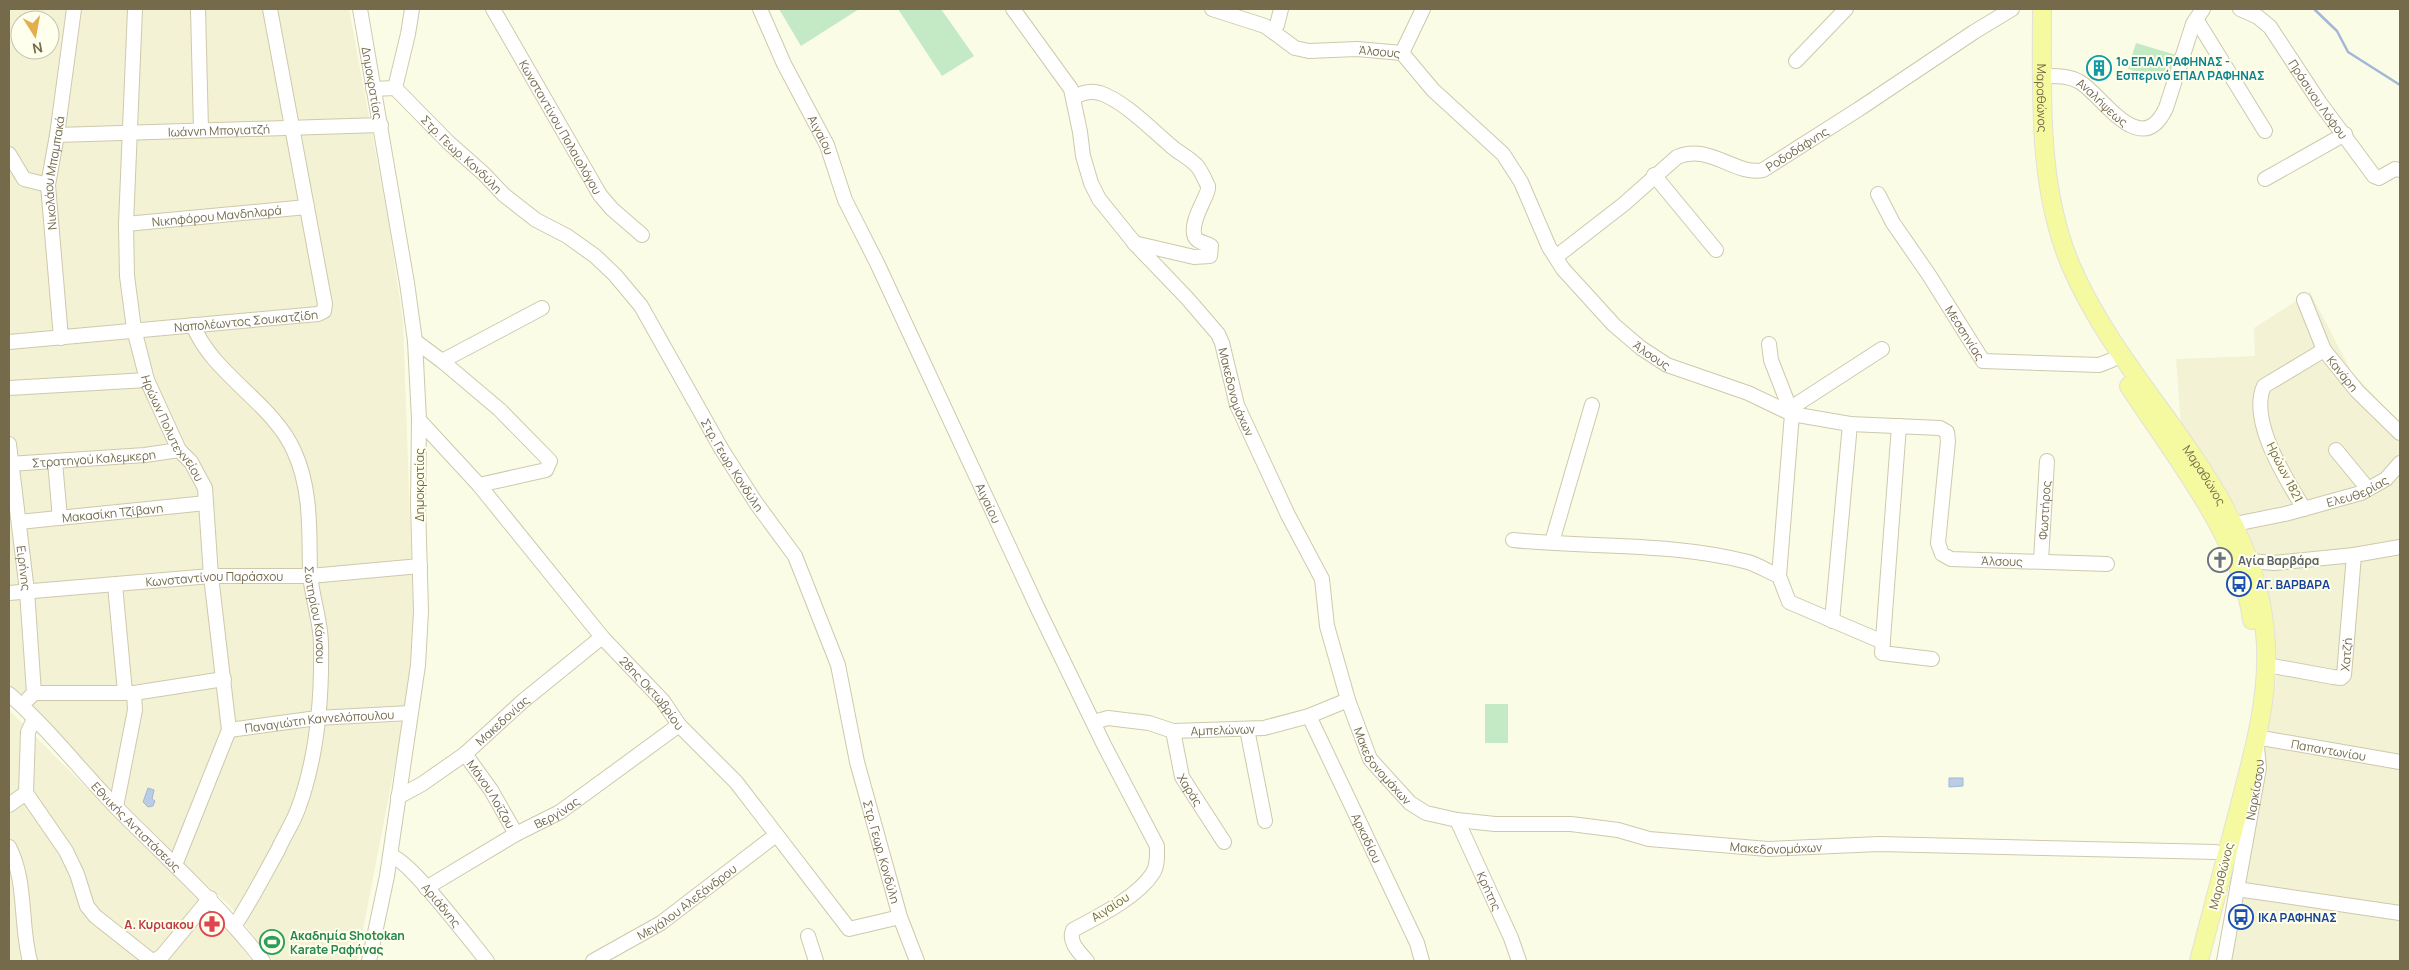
<svg xmlns="http://www.w3.org/2000/svg" width="2409" height="970" font-family="Manrope,sans-serif">
  <rect width="100%" height="100%" fill="#fbfce6"/>
  <g fill="#f3f2d4" fill-rule="evenodd">
    <path d="M9 9H349L389 225 403 321 414 632 403 723 357 961H274L231 907 159 840 9 687ZM20 20H50V50H20Z"/>
    <polygon points="2310,292 2351,371 2400,423 2400,961 2220,961 2277,675 2274,627 2263,569 2248,531 2237,508 2181,425 2176,359 2255,356 2254,328"/>
    <polygon points="9,710 229,931 251,961 9,961"/>
  </g>
  <g fill="#c4e9c5">
    <polygon points="779,9 859,9 801,46"/>
    <polygon points="898,9 941,9 974,56 942,76"/>
    <polygon points="2136,43 2176,55 2168,81 2128,69"/>
    <rect x="1485" y="704" width="23" height="39"/>
  </g>
  <g fill="#bacde5" stroke="#a1b8d7">
    <polygon points="1949,778 1963,778 1963,786 1949,787"/>
    <polygon points="148,788 154,790 152,799 155,801 153,806 148,807 143,802"/>
  </g>
  <g fill="none" stroke-linecap="round" stroke-linejoin="round">
    <polyline stroke="#a1b8d7" stroke-width="2.5" points="2314,9 2337,31 2348,52 2400,85"/>
    <defs>
      <g id="minor">
        <path id="s1" d="M135 9 126 224 127 276 134 329 147 380 179 450 191 462 205 488 211 576 229 730 175 865"/>
        <polyline points="198,9 201,130"/>
        <path id="s2" d="M360 9 407 283 415 341 419 420 418 505 421 611 418 665 387 876 369 961"/>
        <path id="s3" d="M493 9 600 195 612 209 642 235"/>
        <path id="s4" d="M760 9 784 64 827 145 845 200 877 263 1039 611 1104 745 1157 846C1157 855 1158 865 1153 873 1138 897 1097 917 1073 930 1068 942 1079 952 1087 961"/>
        <path id="s5" d="M1013 9 1071 89 1080 132 1083 156 1091 183 1099 199 1137 246 1187 298 1218 334 1222 343 1237 405 1288 515 1322 579 1327 626 1348 700 1370 759 1410 803 1426 813 1457 820 1495 824H1571L1618 830 1649 839 1768 849 1879 844 2216 852"/>
        <path id="s6" d="M1212 9 1265 26 1295 48 1309 51 1357 49 1402 53 1433 90 1503 154 1521 182 1549 247 1563 269 1614 325 1641 348 1667 365 1748 393 1792 414 1850 424 1940 428 1947 432 1948 441 1938 543 1942 554 1951 559 2107 564"/>
        <path id="s7" d="M2240 9 2258 17 2270 27 2320 103 2374 176 2379 178 2395 169 2400 170"/>
        <polyline points="2196,19 2265,131"/>
        <polyline points="1272,30 1277,25 1281,9"/>
        <polyline points="1402,53 1423,9"/>
        <polyline points="1796,61 1846,9"/>
        <path id="s8" d="M2042 76C2055 76 2068 75 2080 82 2103 96 2141 161 2166 108L2193 24 2203 9"/>
        <polyline points="395,88 408,34 412,9"/>
        <path id="s9" d="M373 89 395 88 448 142 484 174 504 195 536 220 567 236 595 256 615 275 641 306 722 450 756 503 795 556 838 665 857 762 900 917 917 961"/>
        <path d="M1074 97C1082 93 1090 90 1100 93 1124 101 1151 129 1170 145 1178 153 1189 157 1197 166 1202 172 1205 180 1208 186 1210 194 1188 222 1195 237 1197 242 1206 243 1211 246L1210 256 1194 257 1134 243"/>
        <path id="s10" d="M57 135 381 125"/>
        <polyline points="9,154 24,179 48,185"/>
        <polyline points="1654,175 1716,250"/>
        <polyline points="2265,179 2345,134"/>
        <path id="s11" d="M1878 194 1893 223 1929 275 1983 361 2099 365 2112 360"/>
        <path id="s12" d="M126 224 307 207"/>
        <path id="s13" d="M1557 256 1624 204 1677 157C1710 143 1735 176 1763 170L1859 109 1974 32 2012 9"/>
        <path id="s14" d="M2304 300 2324 350 2357 391 2400 433"/>
        <path id="s15" d="M193 325C212 374 273 403 294 451 312 490 309 533 310 574 312 598 321 621 321 645 322 699 317 758 298 809 293 823 284 836 278 850 264 875 251 901 235 925"/>
        <path id="s16" d="M61 338 48 185 57 135 74 9"/>
        <polyline points="415,341 442,361 500,410 550,461 546,470 479,485"/>
        <path id="s17" d="M9 342 318 314 324 311 325 304 270 9"/>
        <polyline points="1769,344 1771,360 1792,414"/>
        <polyline points="442,361 542,308"/>
        <polyline points="9,388 147,380"/>
        <path id="s18" d="M419 420 479 485 602 637 663 701 679 725 736 782 849 929 900 917"/>
        <polyline points="1899,426 1882,653 1932,659"/>
        <path id="s19" d="M9 444 27 591 34 693"/>
        <polyline points="2336,450 2368,489"/>
        <polyline points="55,462 60,518"/>
        <path id="s20" d="M9 464 145 455 179 450"/>
        <path d="M2304 509C2287 480 2248 421 2264 386L2324 350"/>
        <path id="s21" d="M19 522 206 503"/>
        <path id="s22" d="M2226 532 2235 524 2285 514 2361 493 2386 479 2400 463"/>
        <path d="M1513 540C1591 548 1671 542 1748 562 1758 565 1769 572 1779 576L1789 602 1883 642"/>
        <polyline points="1552,542 1592,405"/>
        <path id="s23" d="M2041 560 2047 461"/>
        <polyline points="2250,561 2274,563 2354,555 2400,547"/>
        <polyline points="1779,576 1792,414 1797,404 1882,349"/>
        <polyline points="115,585 125,692"/>
        <path id="s24" d="M9 593 211 576H310L420 566"/>
        <polyline points="1832,621 1850,424"/>
        <path id="s25" d="M2267 665 2333 677 2341 678 2344 675 2354 555"/>
        <path id="s26" d="M9 694C48 728 80 770 116 807 166 858 219 904 263 961"/>
        <polyline points="28,699 34,693 134,693 224,679"/>
        <path id="s27" d="M1309 716 1417 943 1422 961"/>
        <polyline points="34,719 28,732 26,793 66,851 77,874 87,906 95,916 152,961"/>
        <path id="s28" d="M1094 722 1108 718 1149 723 1173 731 1264 728 1309 716 1348 700"/>
        <polyline points="1247,729 1265,821"/>
        <path id="s29" d="M229 730 317 718 410 713"/>
        <path id="s30" d="M1173 731 1182 777 1224 842"/>
        <path id="s31" d="M465 754 491 790 516 834"/>
        <path id="s32" d="M398 797 422 784 465 754 523 701 602 637"/>
        <polyline points="9,805 26,793"/>
        <polyline points="116,807 135,710 134,693"/>
        <path id="s33" d="M1457 820 1511 938 1519 961"/>
        <path d="M9 847C27 881 20 925 30 961"/>
        <path id="s34" d="M391 856C409 859 472 943 487 961"/>
        <path id="s35" d="M426 888 516 834 560 812 679 725"/>
        <polyline points="2237,889 2400,913"/>
        <polyline points="808,936 816,961"/>
        <polyline points="154,961 162,956 210,898"/>
        <path id="s36" d="M593 961 661 923 776 835"/>
        <path id="s37" d="M2224 961 2259 768 2256 737 2400 762"/>
      </g>
      <g id="major">
        <path id="s38" d="M2042 9C2042 94 2037 186 2071 266 2126 394 2252 487 2265 632 2271 692 2254 751 2239 808 2226 859 2212 910 2199 961"/>
        <path d="M2129 386C2174 455 2242 539 2252 620"/>
      </g>
    </defs>
    <use href="#minor" stroke="#cec9ac" stroke-width="16"/>
    <use href="#major" stroke="#e3e1db" stroke-width="20"/>
    <use href="#minor" stroke="#fff" stroke-width="14"/>
    <use href="#major" stroke="#f5f99f" stroke-width="18"/>
  </g>
  <defs>
    <symbol id="building-ring" viewBox="-11 -11 22 22"><circle r="9.5" fill="#feffec" stroke="#0f9aa8" stroke-width="1.5"/><path d="M-4-6H4V6H1V3H-1V6H-4ZM-2.5-4.3h1.7v1.8h-1.7ZM.8-4.3h1.7v1.8H.8ZM-2.5-1h1.7V.8h-1.7ZM.8-1h1.7V.8H.8Z" fill="#0f9aa8"/></symbol>
    <symbol id="church-ring" viewBox="-11 -11 22 22"><circle r="9.5" fill="#feffec" stroke="#6b7280" stroke-width="1.5"/><path d="M-1.2-6h2.4v3.5h3.3v2.4h-3.3V6h-2.4V-.1h-3.3v-2.4h3.3Z" fill="#6b7280"/></symbol>
    <symbol id="bus-ring" viewBox="-11 -11 22 22"><circle r="9.5" fill="#feffec" stroke="#1a4fb4" stroke-width="1.5"/><path d="M-5-6H5V4H4V6H2V4H-2V6H-4V4H-5ZM-3.5-4V0h7V-4ZM-3.5 1.2v1.5H-2V1.2ZM2 1.2v1.5H3.5V1.2Z" fill="#1a4fb4"/></symbol>
    <symbol id="pharmacy-ring" viewBox="-11 -11 22 22"><circle r="9.5" fill="#feffec" stroke="#e0444e" stroke-width="1.5"/><path d="M-2-6h4v4h4v4h-4v4h-4v-4h-4v-4h4Z" fill="#e0444e"/></symbol>
    <symbol id="stadium-ring" viewBox="-11 -11 22 22"><circle r="9.5" fill="#feffec" stroke="#2e9e5b" stroke-width="1.5"/><path d="M0-5a6.5 5 0 1 0 0 10a6.5 5 0 1 0 0-10ZM-3.5-1.8h7v3.6h-7Z" fill="#2e9e5b"/></symbol>
  </defs>
  <g fill-rule="evenodd">
    <use href="#building-ring" x="2085" y="54" width="28" height="28"/>
    <use href="#church-ring" x="2206" y="546" width="28" height="28"/>
    <use href="#bus-ring" x="2225" y="570" width="28" height="28"/>
    <use href="#bus-ring" x="2227" y="903" width="28" height="28"/>
    <use href="#pharmacy-ring" x="198" y="910" width="28" height="28"/>
    <use href="#stadium-ring" x="258" y="928" width="28" height="28"/>
  </g>
  <g text-anchor="middle" dominant-baseline="central" stroke-width="4" stroke-linejoin="round" paint-order="stroke">
    <g font-size="12" fill="#756b4b" stroke="#feffec">
      <text stroke="none"><textPath href="#s6" startOffset="178">Άλσους</textPath></text>
      <text stroke="none"><textPath href="#s2" startOffset="75">Δημοκρατίας</textPath></text>
      <text stroke="none"><textPath href="#s38" startOffset="89">Μαραθώνος</textPath></text>
      <text stroke="none"><textPath href="#s7" startOffset="122">Πράσινου Λόφου</textPath></text>
      <text stroke="none"><textPath href="#s8" startOffset="69">Αναλήψεως</textPath></text>
      <text stroke="none"><textPath href="#s3" startOffset="136">Κωνσταντίνου Παλαιολόγου</textPath></text>
      <text stroke="none"><textPath href="#s10" startOffset="162">Ιωάννη Μπογιατζή</textPath></text>
      <text stroke="none"><textPath href="#s4" startOffset="140">Αιγαίου</textPath></text>
      <text stroke="none"><textPath href="#s13" startOffset="285">Ροδοδάφνης</textPath></text>
      <text stroke="none"><textPath href="#s9" startOffset="116">Στρ. Γεωρ. Κονδύλη</textPath></text>
      <text stroke="none"><textPath href="#s16" startOffset="166">Νικολάου Μπαμπακά</textPath></text>
      <text stroke="none"><textPath href="#s12" startOffset="91">Νικηφόρου Μανδηλαρά</textPath></text>
      <text stroke="none"><textPath href="#s17" startOffset="238">Ναπολέωντος Σουκατζίδη</textPath></text>
      <text stroke="none"><textPath href="#s11" startOffset="164">Μεσσηνίας</textPath></text>
      <text stroke="none"><textPath href="#s6" startOffset="598">Άλσους</textPath></text>
      <text stroke="none"><textPath href="#s14" startOffset="84">Κανάρη</textPath></text>
      <text stroke="none"><textPath href="#s5" startOffset="454">Μακεδονομάχων</textPath></text>
      <text stroke="none"><textPath href="#s1" startOffset="428">Ηρώων Πολυτεχνείου</textPath></text>
      <text stroke="none"><textPath href="#s20" startOffset="85">Στρατηγού Καλεμκερη</textPath></text>
      <text stroke="none"><textPath href="#s9" startOffset="536">Στρ. Γεωρ. Κονδύλη</textPath></text>
      <text transform="translate(2285 472) rotate(63)">Ηρώων 1821</text>
      <text stroke="none"><textPath href="#s38" startOffset="509">Μαραθώνος</textPath></text>
      <text transform="translate(419 485) rotate(-90)">Δημοκρατίας</text>
      <text stroke="none"><textPath href="#s22" startOffset="139">Ελευθερίας</textPath></text>
      <text stroke="none"><textPath href="#s4" startOffset="545">Αιγαίου</textPath></text>
      <text stroke="none"><textPath href="#s23" startOffset="50">Φωστήρος</textPath></text>
      <text stroke="none"><textPath href="#s21" startOffset="94">Μακασίκη Τζίβανη</textPath></text>
      <text stroke="none"><textPath href="#s6" startOffset="1092">Άλσους</textPath></text>
      <text stroke="none"><textPath href="#s19" startOffset="125">Ειρήνης</textPath></text>
      <text stroke="none"><textPath href="#s24" startOffset="206">Κωνσταντίνου Παράσχου</textPath></text>
      <text stroke="none"><textPath href="#s15" startOffset="329">Σωτηρίου Κάνσου</textPath></text>
      <text stroke="none"><textPath href="#s25" startOffset="100">Χατζή</textPath></text>
      <text stroke="none"><textPath href="#s18" startOffset="359">28ης Οκτωβρίου</textPath></text>
      <text stroke="none"><textPath href="#s32" startOffset="130">Μακεδονίας</textPath></text>
      <text stroke="none"><textPath href="#s29" startOffset="91">Παναγιώτη Καννελόπουλου</textPath></text>
      <text stroke="none"><textPath href="#s28" startOffset="131">Αμπελώνων</textPath></text>
      <text stroke="none"><textPath href="#s37" startOffset="301">Παπαντωνίου</textPath></text>
      <text stroke="none"><textPath href="#s5" startOffset="860">Μακεδονομάχων</textPath></text>
      <text stroke="none"><textPath href="#s30" startOffset="62">Χαράς</textPath></text>
      <text stroke="none"><textPath href="#s37" startOffset="174">Ναρκίσσου</textPath></text>
      <text stroke="none"><textPath href="#s31" startOffset="48">Μάνου Λοΐζου</textPath></text>
      <text stroke="none"><textPath href="#s35" startOffset="151">Βεργίνας</textPath></text>
      <text stroke="none"><textPath href="#s26" startOffset="184">Εθνικής Αντιστάσεως</textPath></text>
      <text stroke="none"><textPath href="#s27" startOffset="135">Αρκαδίου</textPath></text>
      <text stroke="none"><textPath href="#s5" startOffset="1279">Μακεδονομάχων</textPath></text>
      <text stroke="none"><textPath href="#s9" startOffset="956">Στρ. Γεωρ. Κονδύλη</textPath></text>
      <text transform="translate(2221 876) rotate(-76)">Μαραθώνος</text>
      <text stroke="none"><textPath href="#s33" startOffset="78">Κρήτης</textPath></text>
      <text stroke="none"><textPath href="#s36" startOffset="111">Μεγάλου Αλεξάνδρου</textPath></text>
      <text stroke="none"><textPath href="#s34" startOffset="71">Αριάδνης</textPath></text>
      <text transform="translate(1110 907) rotate(-33)">Αιγαίου</text>
    </g>
    <g font-size="12" font-weight="bold" fill="#0d838f" stroke="#feffec" text-anchor="start">
      <text x="2116" y="61">1ο ΕΠΑΛ ΡΑΦΗΝΑΣ -<tspan x="2116" dy="14">Εσπερινό ΕΠΑΛ ΡΑΦΗΝΑΣ</tspan></text>
    </g>
    <g font-size="12" font-weight="bold" fill="#5b616d" stroke="#feffec" text-anchor="start">
      <text x="2238" y="560">Αγία Βαρβάρα</text>
    </g>
    <g font-size="12" font-weight="bold" fill="#164399" stroke="#feffec" text-anchor="start">
      <text x="2256" y="584">ΑΓ. ΒΑΡΒΑΡΑ</text>
      <text x="2258" y="917">ΙΚΑ ΡΑΦΗΝΑΣ</text>
    </g>
    <g font-size="12" font-weight="bold" fill="#be3a42" stroke="#feffec" text-anchor="end">
      <text x="194" y="924">Α. Κυριακου</text>
    </g>
    <g font-size="12" font-weight="bold" fill="#27864d" stroke="#feffec" text-anchor="start">
      <text x="290" y="935">Ακαδημία Shotokan<tspan x="290" dy="14">Karate Ραφήνας</tspan></text>
    </g>
  </g>
  <rect width="2409" height="970" fill="none" stroke="#756b4b" stroke-width="20"/>
  <g transform="translate(35 35) rotate(169)"><circle r="24" fill="#feffec" stroke="#c7c4ac"/>
  <path d="M0-4L9 19L0 12L-9 19Z" fill="#e4ae4d"/>
  <text y="-8" font-size="14" font-weight="bold" text-anchor="middle" fill="#756b4b">N</text>
  </g>
</svg>
